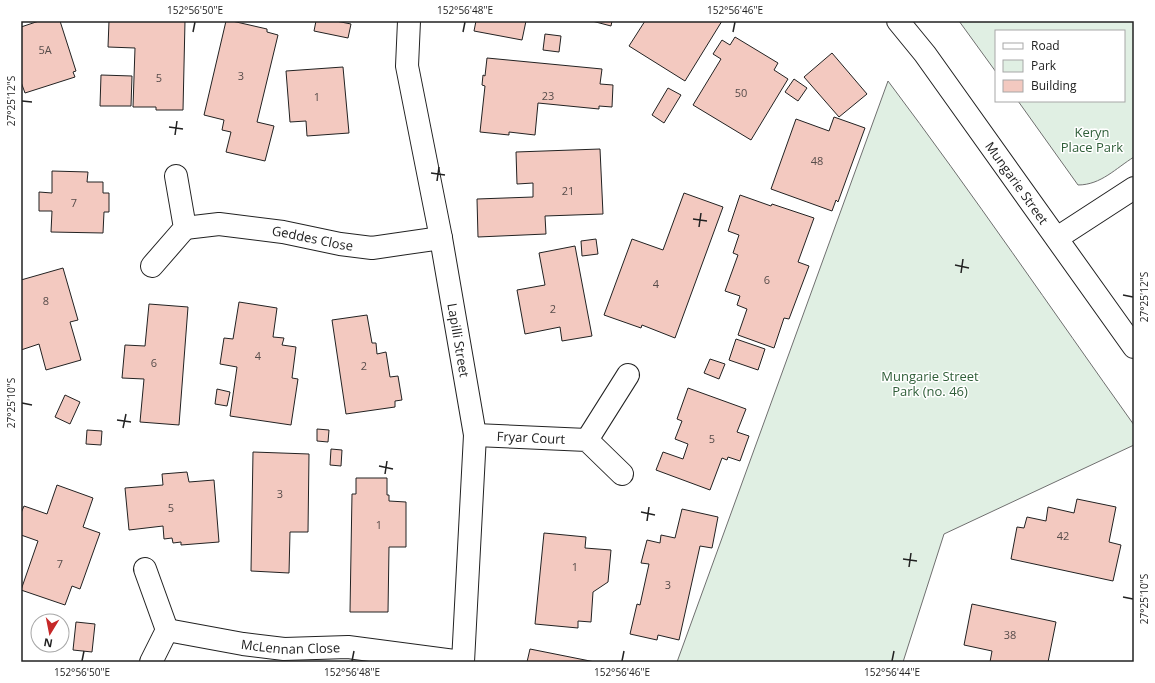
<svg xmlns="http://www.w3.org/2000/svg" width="1155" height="683" font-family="'Open Sans',sans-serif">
  <rect width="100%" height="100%" fill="#fff"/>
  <g fill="#e0efe3" stroke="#6f6f6f">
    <path d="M959 21H1134V157C1116 168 1101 185 1078 185L1018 101H1124V31H996V72Z"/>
    <path d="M888 81C973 194 1052 310 1134 425V445L944 534 903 662H677Z"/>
  </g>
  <g fill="#f3c9c0" stroke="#222">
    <polygon points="39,21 60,21 76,71 73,72 75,77 25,93 21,82 21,27"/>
    <polygon points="109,21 185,21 183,110 156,110 156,107 133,107 135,48 108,47"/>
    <polygon points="226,21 232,21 267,29 267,32 278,35 257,122 274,126 265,161 226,152 231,132 222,130 224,120 204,115"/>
    <polygon points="316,21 336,21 351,24 348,38 314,31"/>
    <polygon points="476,21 526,21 522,40 474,31"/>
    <polygon points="592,21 612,21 611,26"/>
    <polygon points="645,21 722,21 685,81 629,46"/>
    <polygon points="545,34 561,36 559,52 543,50"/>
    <polygon points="735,37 778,63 774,70 788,79 751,140 693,105 721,59 713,54 722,40 730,45"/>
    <polygon points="832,53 867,94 839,117 804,77"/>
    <polygon points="487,58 602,69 600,84 613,85 612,107 599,106 599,109 538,103 535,135 509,132 509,135 480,132 485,86 482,85 483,75 485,76"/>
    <polygon points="343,67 349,133 307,136 306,121 290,122 286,71"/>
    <polygon points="101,75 132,76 131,106 100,106"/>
    <polygon points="794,79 807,88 798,101 785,92"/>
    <polygon points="668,88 681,95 664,123 652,115"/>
    <polygon points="834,117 865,128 838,202 836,200 832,211 771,189 796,119 829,131"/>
    <polygon points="600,149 603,214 545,216 546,234 478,237 477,199 533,197 533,183 517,184 516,152"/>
    <polygon points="52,171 88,172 87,182 103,182 103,193 109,193 109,212 104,212 103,233 51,232 52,211 39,211 39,192 52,193"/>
    <polygon points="684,193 723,207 675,338 642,325 641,328 604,315 632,239 663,250"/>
    <polygon points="740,195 771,206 772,204 814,218 798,262 809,266 789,319 784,318 774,348 738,335 747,309 737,305 740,296 725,291 738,255 733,253 739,235 728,231"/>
    <polygon points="596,239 598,254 582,256 581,241"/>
    <polygon points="575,246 592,336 562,341 560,327 525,334 517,290 545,285 539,253"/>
    <polygon points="63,268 78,320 70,322 81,360 46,370 39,344 21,350 21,280"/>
    <polygon points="239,302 277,308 273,337 284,338 282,345 296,347 292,378 298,379 291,425 230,416 237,367 220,364 224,338 233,339"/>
    <polygon points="149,304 188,307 179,425 140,422 144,379 122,378 125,345 145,346"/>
    <polygon points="367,315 372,343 376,343 377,354 386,352 390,377 398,376 402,400 395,401 395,407 346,414 332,320"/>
    <polygon points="736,339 765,349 758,370 729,360"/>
    <polygon points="710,359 725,364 719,379 704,373"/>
    <polygon points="688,388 746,409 737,432 749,436 740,461 728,457 727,460 722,458 710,490 656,470 663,452 683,459 688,444 675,439 682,421 677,419"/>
    <polygon points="217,389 230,392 227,406 215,404"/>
    <polygon points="65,395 80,402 70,424 55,417"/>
    <polygon points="317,429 329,430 328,442 317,441"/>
    <polygon points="87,430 102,431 101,445 86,444"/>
    <polygon points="331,449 342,450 341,466 330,465"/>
    <polygon points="253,452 309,454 308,532 290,532 289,573 251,571"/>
    <polygon points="187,472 189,482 214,480 219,542 181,545 181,542 173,543 172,538 164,539 163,526 129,530 125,488 163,485 162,474"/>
    <polygon points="356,478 387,478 387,495 389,495 389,501 406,502 406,547 389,547 388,612 350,612 352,494 356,494"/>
    <polygon points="57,485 93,498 83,527 100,533 80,589 72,586 65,605 21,590 38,541 21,535 21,513 24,506 47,514"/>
    <polygon points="1077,499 1116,507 1109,542 1121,545 1113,581 1011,559 1017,527 1024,528 1027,517 1046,521 1048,507 1074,513"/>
    <polygon points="682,509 718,517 712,548 700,546 679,640 658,635 657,640 630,634 637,604 640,605 649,564 641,563 647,540 660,543 661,535 675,538"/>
    <polygon points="544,533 586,537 585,548 611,550 608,582 593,592 591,622 578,621 578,628 535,624"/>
    <polygon points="972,604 1056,622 1048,662 990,662 992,651 964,645"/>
    <polygon points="76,622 95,624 92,652 73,650"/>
    <polygon points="530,649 595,662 527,662"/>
  </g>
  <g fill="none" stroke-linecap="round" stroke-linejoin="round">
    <defs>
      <g id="minor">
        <path id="s1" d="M409 21 407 66 441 238 475 435 463 662"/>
        <path id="s2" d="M185 228 219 224 283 232 340 244 372 248 441 238"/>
        <polyline points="1057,238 1134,188"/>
        <polyline points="152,266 185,228 176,176"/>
        <path id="s3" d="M475 435 587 440 622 474"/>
        <polyline points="587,440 628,375"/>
        <polyline points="145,569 167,630 151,662"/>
        <path id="s4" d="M167 630 243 644 284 649 348 647 462 662"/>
      </g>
      <g id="tertiary">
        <path id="s5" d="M898 21 925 54 1134 347"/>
      </g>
    </defs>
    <use href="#minor" stroke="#222" stroke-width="24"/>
    <use href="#tertiary" stroke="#222" stroke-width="24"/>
    <use href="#minor" stroke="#fff" stroke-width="22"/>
    <use href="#tertiary" stroke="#fff" stroke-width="22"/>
  </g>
  <path fill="none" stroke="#222" stroke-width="1.5" d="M193 32 195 22M463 32 465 22M733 32 735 22M22 101 32 102M169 127 183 129M175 135 177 121M431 173 445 175M437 181 439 167M693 219 707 221M699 227 701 213M955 265 969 268M961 273 963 259M1123 295 1133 297M22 403 32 405M117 420 131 422M123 428 126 414M379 466 393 469M385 474 387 461M641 512 655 515M647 521 649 507M903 559 917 561M909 567 911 553M1123 597 1133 599M82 661 84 651M352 661 354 651M622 661 624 651M892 661 894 651"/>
  <g text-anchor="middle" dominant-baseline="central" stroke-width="3" stroke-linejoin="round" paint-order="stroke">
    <g font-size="11" fill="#564c4a">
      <text x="45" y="49">5A</text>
      <text x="241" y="75">3</text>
      <text x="159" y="77">5</text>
      <text x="741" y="92">50</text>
      <text x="548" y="95">23</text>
      <text x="317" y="96">1</text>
      <text x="817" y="160">48</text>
      <text x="568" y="190">21</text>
      <text x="74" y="202">7</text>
      <text x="767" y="279">6</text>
      <text x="656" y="283">4</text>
      <text x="46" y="300">8</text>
      <text x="553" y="308">2</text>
      <text x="258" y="355">4</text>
      <text x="154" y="362">6</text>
      <text x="364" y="365">2</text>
      <text x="712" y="438">5</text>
      <text x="280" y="493">3</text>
      <text x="171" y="507">5</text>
      <text x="379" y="524">1</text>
      <text x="1063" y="535">42</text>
      <text x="60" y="563">7</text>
      <text x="575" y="566">1</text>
      <text x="668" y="584">3</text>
      <text x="1010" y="634">38</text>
    </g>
    <g font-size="13" fill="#2f5e38" stroke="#fff">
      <text x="1092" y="132">Keryn<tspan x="1092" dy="15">Place Park</tspan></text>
      <text x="930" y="376">Mungarie Street<tspan x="930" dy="15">Park (no. 46)</tspan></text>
    </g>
    <g font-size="13" fill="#222" stroke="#fff">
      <text stroke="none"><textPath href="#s5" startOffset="201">Mungarie Street</textPath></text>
      <text stroke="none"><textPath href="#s2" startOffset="129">Geddes Close</textPath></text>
      <text stroke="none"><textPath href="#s1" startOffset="324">Lapilli Street</textPath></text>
      <text stroke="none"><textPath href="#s3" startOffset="56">Fryar Court</textPath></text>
      <text stroke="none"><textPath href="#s4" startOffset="125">McLennan Close</textPath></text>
    </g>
  </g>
  <rect width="1155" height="683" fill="none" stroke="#ffffff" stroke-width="44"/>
  <rect x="995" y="30" width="130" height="72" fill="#ffffff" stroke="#a7a7a7"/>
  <rect x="1003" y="43" width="20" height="6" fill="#ffffff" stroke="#a7a7a7"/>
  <text x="1031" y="50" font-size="12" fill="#222222">Road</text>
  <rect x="1003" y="60" width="20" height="12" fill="#e0efe3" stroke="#a7a7a7"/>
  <text x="1031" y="70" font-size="12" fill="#222222">Park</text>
  <rect x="1003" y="80" width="20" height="12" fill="#f3c9c0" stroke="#a7a7a7"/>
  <text x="1031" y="90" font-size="12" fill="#222222">Building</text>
  <g transform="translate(50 633) rotate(190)"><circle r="19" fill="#ffffff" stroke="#a7a7a7"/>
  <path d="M0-3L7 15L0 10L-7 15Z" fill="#c62828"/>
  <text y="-6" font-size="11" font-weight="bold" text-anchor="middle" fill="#222222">N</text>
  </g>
  <rect x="22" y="22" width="1111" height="639" fill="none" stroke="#222" stroke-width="1.5"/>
  <g font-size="10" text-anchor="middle" fill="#222">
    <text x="195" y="14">152°56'50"E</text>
    <text x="465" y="14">152°56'48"E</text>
    <text x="735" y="14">152°56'46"E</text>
    <text transform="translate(11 101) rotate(-90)" y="4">27°25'12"S</text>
    <text transform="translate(1144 297) rotate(-90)" y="4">27°25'12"S</text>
    <text transform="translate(11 403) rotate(-90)" y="4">27°25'10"S</text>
    <text transform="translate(1144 599) rotate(-90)" y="4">27°25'10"S</text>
    <text x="82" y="676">152°56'50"E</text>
    <text x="352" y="676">152°56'48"E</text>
    <text x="622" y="676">152°56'46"E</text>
    <text x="892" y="676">152°56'44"E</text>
  </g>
</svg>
